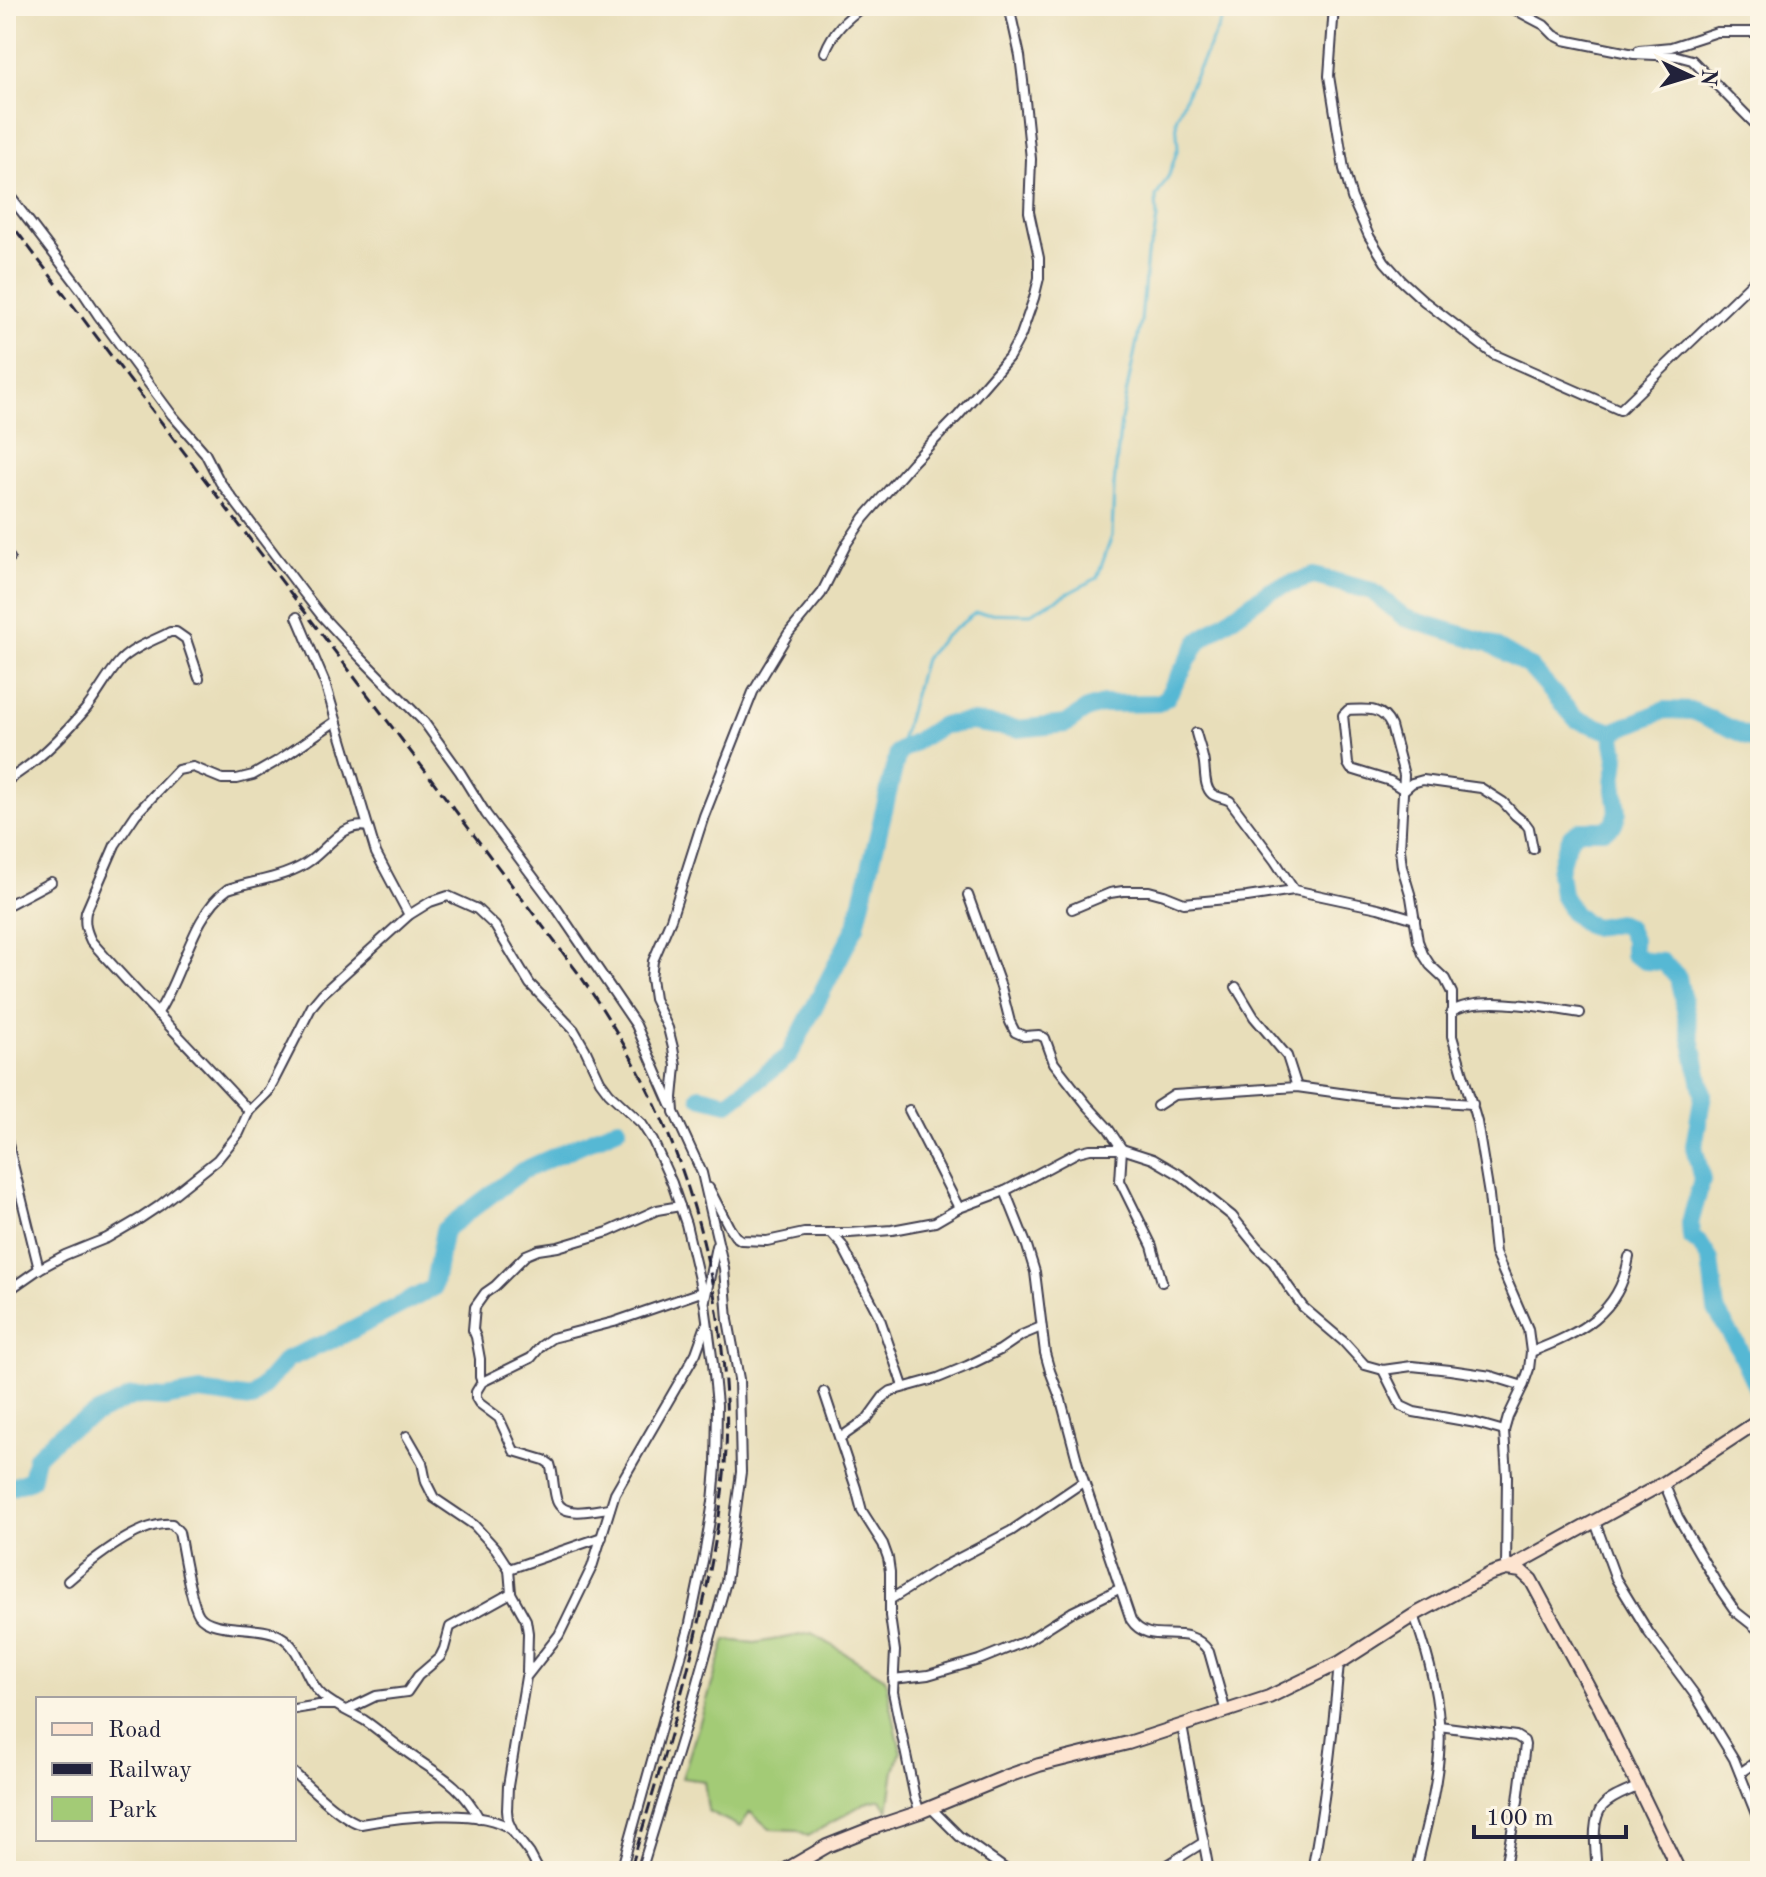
<svg xmlns="http://www.w3.org/2000/svg" width="1766" height="1877" font-family="'Old Standard TT',serif">
  <rect width="100%" height="100%" fill="#fcf5e5"/>
  <filter id="ink" filterUnits="userSpaceOnUse"><feTurbulence type="fractalNoise" baseFrequency=".0125" numOctaves="2"/><feDisplacementMap in="SourceGraphic" scale="16" xChannelSelector="R" yChannelSelector="G"/><feConvolveMatrix kernelMatrix="1 2 1 2 8 2 1 2 1" color-interpolation-filters="sRGB"/></filter>
  <filter id="wash" filterUnits="userSpaceOnUse"><feTurbulence type="fractalNoise" baseFrequency=".006" numOctaves="4" result="noise"/><feDisplacementMap in="SourceGraphic" scale="32" xChannelSelector="R" yChannelSelector="G"/><feGaussianBlur stdDeviation="1.8" result="paint"/><feColorMatrix in="noise" values="0 0 0 0 0 0 0 0 0 0 0 0 0 0 0 0 0 1.4 0 .05"/><feComposite in="paint" operator="in"/></filter>
  <g filter="url(#wash)">
    <rect width="100%" height="100%" fill="#e8deba"/>
    <polygon fill="#a3cb76" stroke="#627658" stroke-width="2" points="812,1633 885,1678 901,1752 894,1770 888,1811 881,1799 865,1803 808,1836 798,1830 770,1829 750,1812 740,1827 708,1811 704,1781 682,1778 726,1640 755,1643"/>
    <g fill="none" stroke-linecap="round" stroke-linejoin="round">
      <g stroke="#56b8d4" stroke-width="3">
        <polyline points="898,752 924,659 944,637 975,613 1029,614 1097,578 1112,536 1114,485 1121,420 1141,321 1147,255 1154,237 1157,218 1156,197 1169,175 1178,148 1176,119 1189,88 1222,20 1223,6"/>
        <polyline points="6,1865 13,1871"/>
      </g>
      <g stroke="#56b8d4" stroke-width="18">
        <polyline points="1612,732 1617,758 1614,783 1618,811 1614,824 1604,830 1580,830 1571,836 1564,852 1559,872 1562,895 1573,913 1584,923 1595,927 1618,923 1627,927 1633,940 1633,954 1645,961 1663,962 1678,977 1703,1094 1694,1146 1702,1180 1690,1223 1691,1237 1700,1244 1710,1260 1716,1310 1738,1347 1760,1395"/>
        <polyline points="700,1096 728,1103 789,1056 856,926 898,752 943,725 972,722 1017,729 1066,724 1087,709 1104,704 1158,703 1167,697 1199,641 1270,590 1314,576 1372,591 1405,618 1489,643 1530,667 1576,719 1612,732 1665,710 1693,711 1760,742"/>
        <polyline points="6,1489 31,1480 36,1457 62,1433 98,1413 133,1396 165,1398 200,1392 252,1399 287,1359 339,1337 433,1288 444,1230 522,1171 618,1128"/>
      </g>
    </g>
  </g>
  <g filter="url(#ink)">
    <g fill="none" stroke-linecap="round" stroke-linejoin="round">
      <defs>
        <g id="street">
          <polyline points="1334,6 1329,76 1344,169 1352,198 1369,236 1385,262 1401,280 1424,301 1493,354 1620,410 1760,275"/>
          <polyline points="1508,6 1544,25 1554,35 1564,40 1634,54 1677,56 1692,60 1760,129"/>
          <polyline points="1639,50 1671,47 1717,32 1760,32"/>
          <path d="M825 52C833 31 846 19 864 6"/>
          <polyline points="6,191 82,291 98,315 172,415 205,453 220,482 303,592 321,615 360,657 424,722 460,772 486,814 555,906 636,1025 671,1105"/>
          <polyline points="6,561 10,558"/>
          <polyline points="297,617 325,683 376,853 409,915"/>
          <path d="M1196 733C1198 741 1201 749 1203 758 1206 768 1203 787 1212 794 1217 798 1224 797 1230 801L1275 861 1294 890"/>
          <path d="M6 781C35 764 63 736 85 710 98 695 107 675 121 660 134 647 155 640 170 632H176L186 639 199 678"/>
          <polyline points="968,895 1001,987 1010,1022 1015,1032 1024,1036 1039,1035 1045,1038 1054,1063 1087,1105 1108,1128 1122,1149 1120,1181 1152,1246 1162,1282"/>
          <polyline points="6,906 51,882"/>
          <polyline points="1072,909 1110,893 1123,891 1149,891 1164,895 1184,903 1247,897 1294,890 1378,908 1415,919"/>
          <polyline points="1236,987 1254,1017 1287,1056 1297,1087"/>
          <path d="M1451 1012C1477 994 1548 1008 1580 1013"/>
          <path d="M157 1014C182 978 192 914 228 889 255 880 287 878 311 860 329 847 343 822 368 827"/>
          <polyline points="1157,1106 1174,1095 1297,1087 1376,1098 1473,1104"/>
          <polyline points="909,1110 959,1208"/>
          <path d="M249 1111C197 1054 142 999 91 941 86 930 84 923 86 912L115 845 136 814 178 770 193 767 222 779H237L253 775 279 760 336 721"/>
          <polyline points="6,1136 39,1269"/>
          <polyline points="709,1188 729,1227 735,1236 741,1240 767,1241 804,1233 849,1233 892,1230 935,1222 959,1208 1005,1191 1078,1152 1090,1149 1122,1149 1153,1159 1182,1176 1232,1216 1257,1247 1273,1262 1288,1286 1303,1307 1343,1341 1365,1365 1383,1370 1412,1366 1450,1370 1491,1376 1523,1386"/>
          <path d="M1005 1191 1027 1246 1035 1272 1045 1353 1050 1371 1061 1400 1078 1464 1131 1620C1151 1650 1187 1618 1209 1652L1226 1712"/>
          <polyline points="831,1233 842,1245 879,1316 903,1386"/>
          <polyline points="6,1292 39,1269 65,1255 107,1238 141,1218 159,1206 217,1160 239,1133 249,1111 268,1092 312,1006 322,994 409,915 430,902 448,896 477,909 495,926 530,984 574,1030 585,1049 600,1081 609,1093 642,1124 653,1141 672,1183 686,1224 705,1305 713,1364 717,1405 716,1467 713,1502 704,1556 689,1628 621,1871"/>
          <polyline points="705,1300 716,1246"/>
          <path d="M1531 1352C1580 1333 1620 1314 1629 1257"/>
          <polyline points="1383,1370 1401,1406 1414,1412 1476,1423 1504,1431"/>
          <polyline points="482,1382 480,1377 480,1359 476,1337 473,1330 475,1307 485,1293 495,1286 526,1255 538,1250 558,1247 608,1232 657,1210 680,1206"/>
          <polyline points="824,1392 856,1488 862,1511 883,1544 888,1558 890,1572 890,1616 895,1651 893,1692 915,1798 920,1812"/>
          <polyline points="407,1436 422,1462 426,1482 434,1498 474,1525 496,1549 509,1569 511,1593 526,1620 528,1633 527,1672"/>
          <polyline points="840,1438 867,1419 883,1397 891,1391 938,1378 967,1366 1000,1350 1022,1335 1041,1327"/>
          <polyline points="1664,1483 1678,1517 1720,1589 1736,1612 1760,1631"/>
          <path d="M610 1508C596 1509 564 1519 557 1501 553 1490 554 1476 550 1464L544 1460 514 1451 499 1418 479 1403 476 1398V1392L482 1382 531 1358 541 1346 552 1338 614 1322 701 1292"/>
          <polyline points="1595,1522 1616,1579 1649,1633 1695,1695 1734,1759 1760,1824"/>
          <polyline points="509,1569 602,1537"/>
          <path d="M1506 1569 1507 1476 1504 1431 1508 1417 1523 1386 1529 1369 1531 1352 1528 1329 1495 1253 1489 1195 1477 1122 1452 1036V993L1445 979 1430 965 1423 954 1418 941 1411 897 1402 867 1400 849 1404 775 1391 726C1383 707 1367 709 1348 710L1343 715 1348 764 1351 769 1390 781 1404 790 1412 783 1423 780 1481 788 1503 802 1515 815 1526 824 1529 828 1533 849"/>
          <path d="M68 1581C91 1561 140 1521 172 1524L179 1532C183 1551 190 1601 199 1615 211 1633 260 1624 280 1636 302 1648 304 1679 322 1695 334 1706 350 1712 364 1720 379 1730 393 1743 408 1753 439 1775 460 1783 479 1818"/>
          <polyline points="891,1599 942,1567 1011,1531 1083,1482"/>
          <path d="M1414 1615C1430 1659 1443 1708 1439 1755 1436 1794 1424 1833 1416 1871"/>
          <polyline points="893,1679 928,1675 979,1660 1028,1640 1072,1612 1119,1589"/>
          <polyline points="294,1709 319,1705 336,1705"/>
          <polyline points="347,1710 376,1696 407,1692 418,1676 440,1657 444,1649 450,1627 511,1593"/>
          <polyline points="1182,1726 1209,1871"/>
          <polyline points="1439,1726 1516,1736 1524,1741 1525,1745 1518,1801 1504,1871"/>
          <path d="M294 1773C308 1786 344 1821 361 1824 396 1818 481 1806 510 1829"/>
          <polyline points="1740,1773 1760,1759"/>
          <polyline points="931,1808 959,1836 1008,1871"/>
          <polyline points="539,1871 530,1854 513,1832 508,1821 507,1810 508,1786 526,1677 559,1635 592,1567 615,1493 696,1353 706,1325"/>
          <polyline points="641,1871 687,1721 726,1582 741,1472 739,1379 728,1320 724,1268 702,1173 674,1112 673,1098 676,1066 673,1048 668,1028 654,999 651,978 653,961 671,919 704,816 753,692 788,634 821,594 847,543 864,518 913,462 958,416 1009,357 1021,335 1034,298 1039,278 1039,258 1029,212 1031,159 1023,81 1020,56 1009,6"/>
          <polyline points="1158,1871 1204,1842"/>
          <path d="M1312 1871C1325 1802 1333 1733 1339 1663"/>
          <path d="M1597 1871C1596 1853 1590 1820 1603 1806 1611 1797 1626 1792 1637 1787"/>
        </g>
        <g id="secondary">
          <polyline points="1508,1569 1664,1483 1760,1420"/>
          <polyline points="784,1871 827,1846 875,1827 920,1812 1008,1776 1039,1765 1128,1743 1269,1697 1339,1663 1414,1615 1490,1574 1506,1569 1514,1570 1521,1571 1531,1580 1600,1708 1679,1871"/>
        </g>
      </defs>
      <use href="#street" stroke="#403e4e" stroke-width="12"/>
      <use href="#secondary" stroke="#403e4e" stroke-width="16"/>
      <use href="#street" stroke="#fff" stroke-width="8"/>
      <use href="#secondary" stroke="#fde4d0" stroke-width="12"/>
      <path stroke="#22223b" stroke-width="3" stroke-dasharray="12 6" stroke-linecap="butt" d="M6 217 579 974C656 1085 700 1190 719 1325 725 1371 729 1418 725 1464 713 1603 669 1738 630 1871"/>
    </g>
  </g>
  <rect width="1766" height="1877" fill="none" stroke="#fcf5e5" stroke-width="32"/>
  <rect x="36" y="1697" width="260" height="144" fill="#fcf5e5" stroke="#a5a1a1" stroke-width="2"/>
  <rect x="52" y="1723" width="40" height="12" fill="#fde4d0" stroke="#a5a1a1" stroke-width="2"/>
  <text x="108" y="1737" font-size="24" fill="#22223b">Road</text>
  <rect x="52" y="1763" width="40" height="12" fill="#22223b" stroke="#a5a1a1" stroke-width="2"/>
  <text x="108" y="1777" font-size="24" fill="#22223b">Railway</text>
  <rect x="52" y="1797" width="40" height="24" fill="#a3cb76" stroke="#a5a1a1" stroke-width="2"/>
  <text x="108" y="1817" font-size="24" fill="#22223b">Park</text>
  <g transform="translate(1690 76) rotate(94)" stroke="#fcf5e5" stroke-width="6" paint-order="stroke">
  <path d="M0-6L14 30L0 20L-14 30Z" fill="#22223b"/>
  <text y="-12" font-size="22" font-weight="bold" text-anchor="middle" fill="#22223b">N</text>
  </g>
  <path d="M1474 1825v12h152v-12" fill="none" stroke="#22223b" stroke-width="4"/>
  <text x="1486" y="1825" font-size="24" fill="#22223b" stroke="#fcf5e5" stroke-width="6" paint-order="stroke">100 m</text>
</svg>
